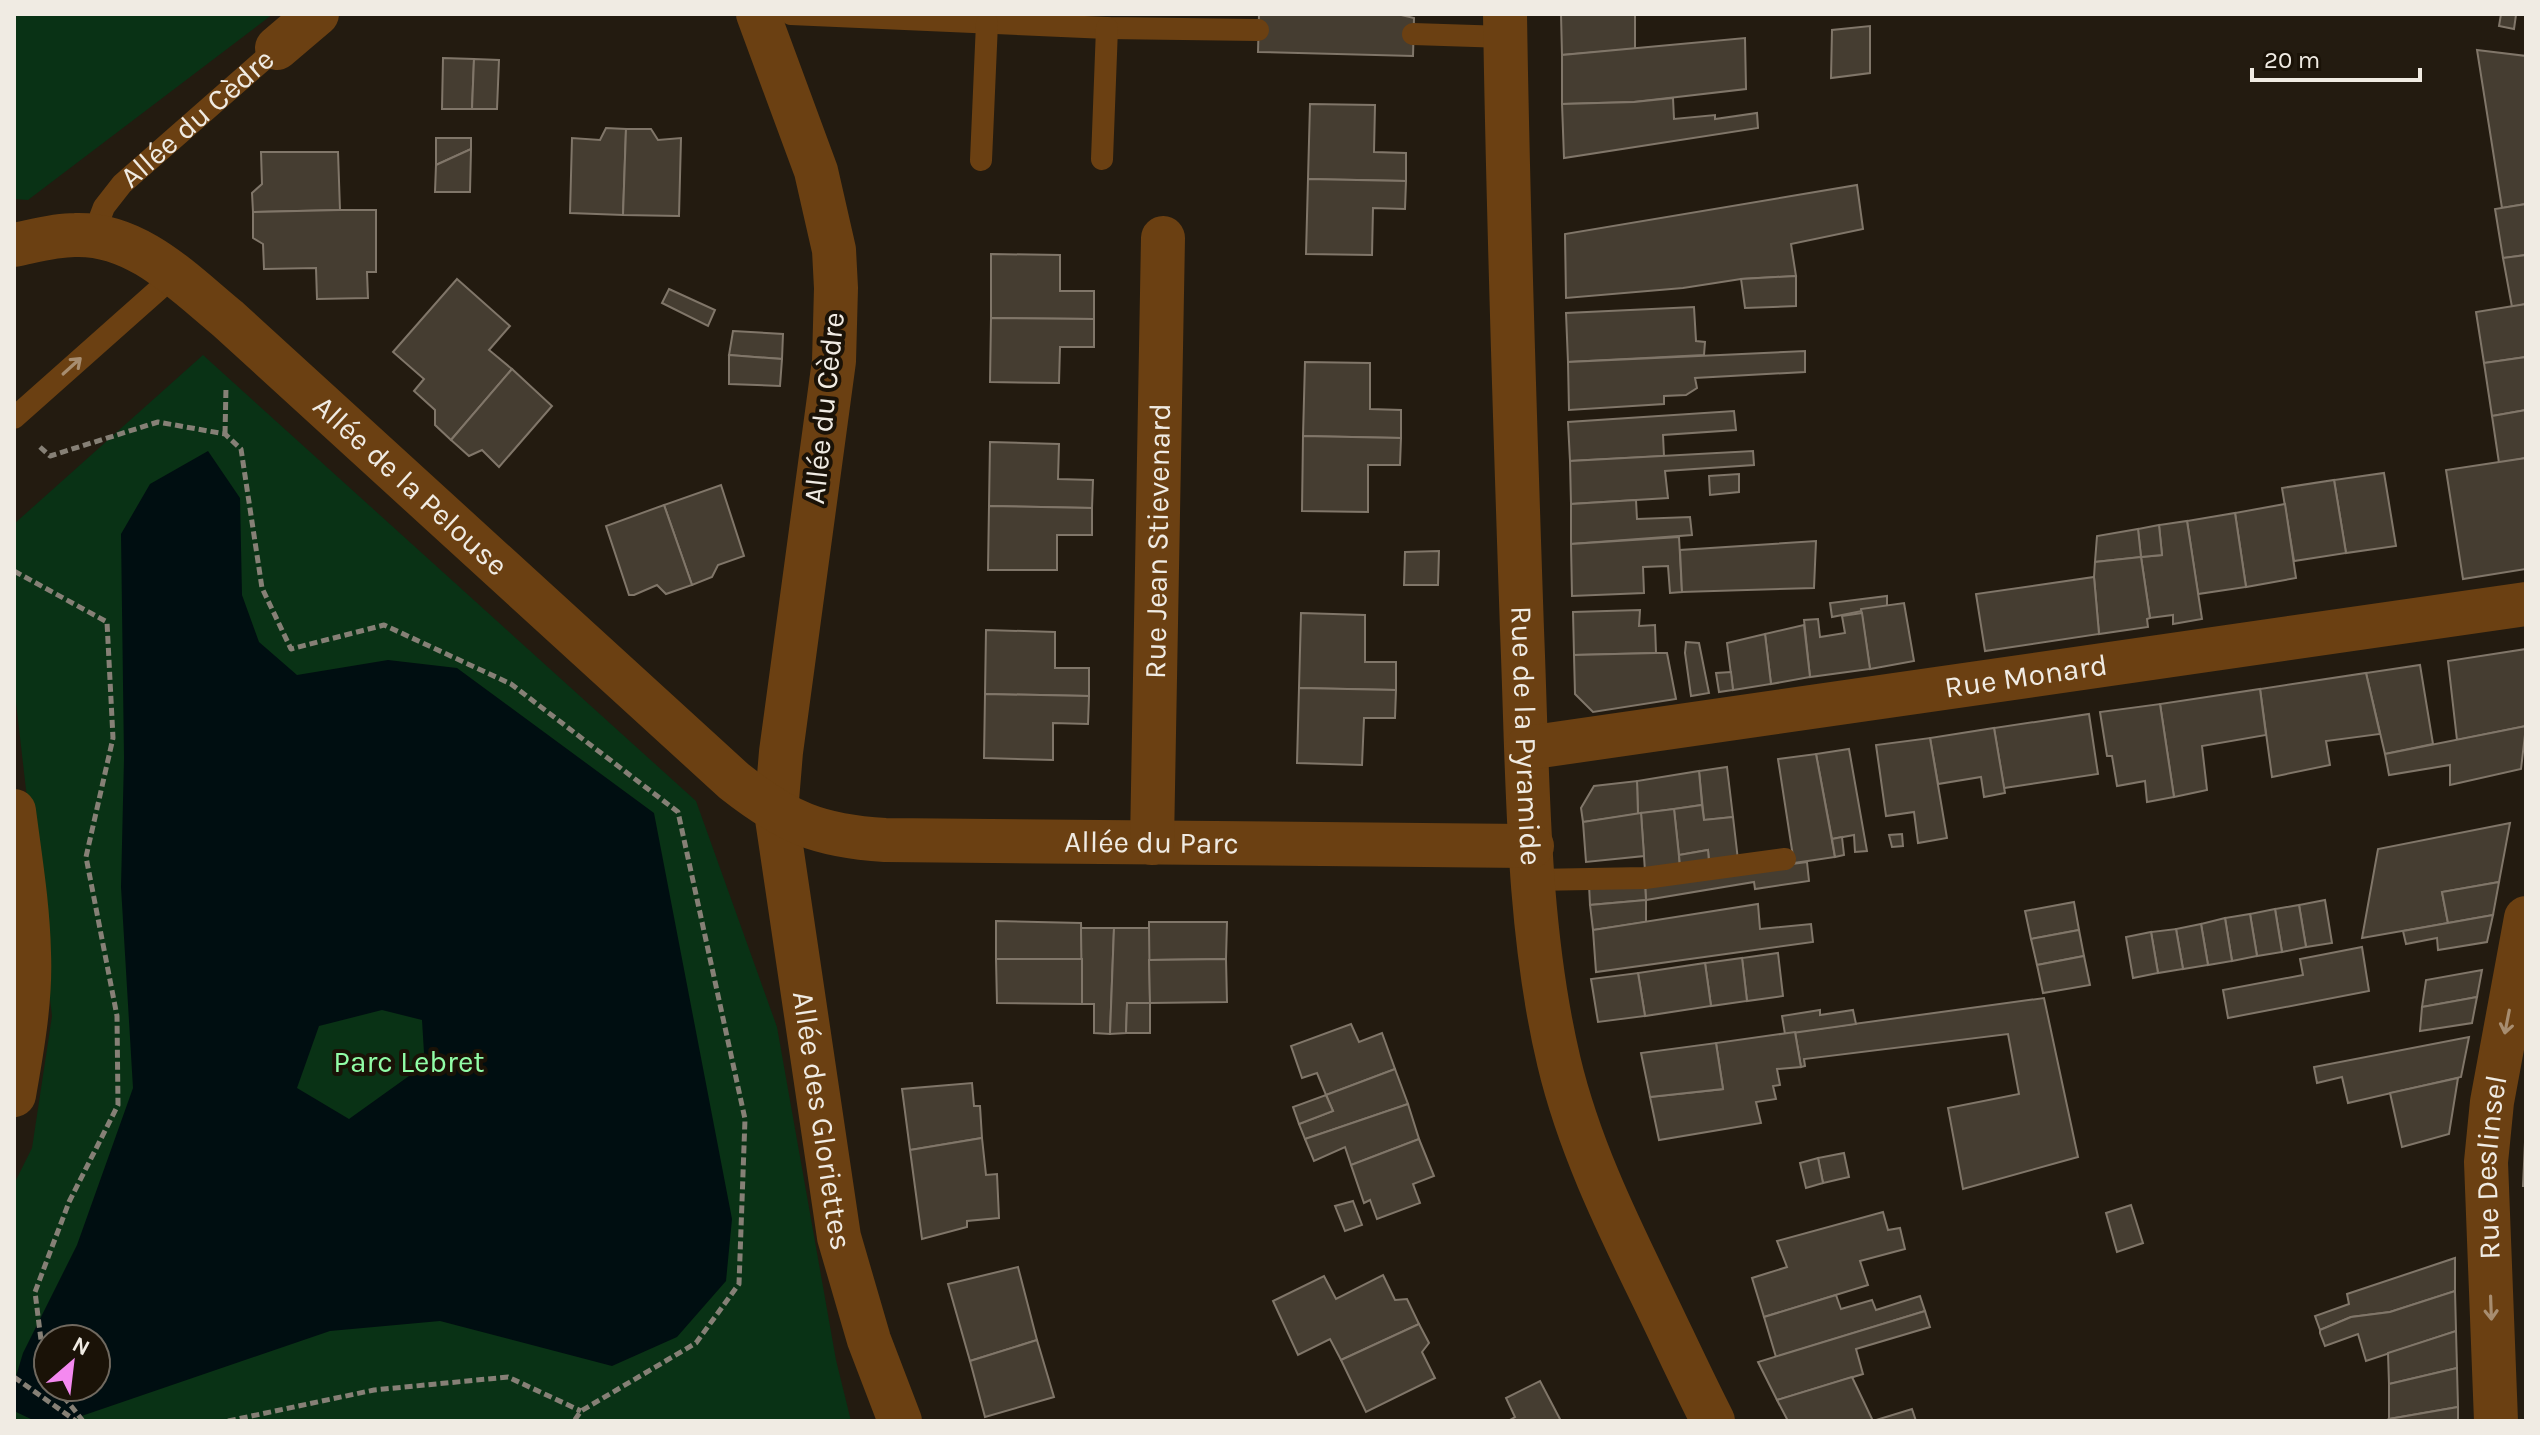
<svg xmlns="http://www.w3.org/2000/svg" width="2540" height="1435" font-family="Karla,sans-serif">
  <rect width="100%" height="100%" fill="#231b10"/>
  <g fill="#093215" fill-rule="evenodd">
    <polygon points="14,14 273,14 28,200 14,199"/>
    <path d="M203 355 696 801 777 1027 836 1360 851 1421H14V1184L32 1148 52 1016 14 685V524ZM48 1339H96V1387H48Z"/>
  </g>
  <path fill="#000e11" fill-rule="evenodd" d="M208 451 240 498 242 595 259 642 297 675 388 660 457 668 654 813 732 1219 726 1281 677 1337 612 1366 440 1321 330 1331 67 1421H35L14 1411V1383L23 1353 77 1245 133 1088 121 887 124 758 121 534 150 484ZM382 1010 422 1020 424 1053 409 1076 349 1119 297 1088 319 1026ZM48 1339H96V1387H48Z"/>
  <g fill="#453d31" stroke="#807669" stroke-width="2">
    <polygon points="1259,14 1397,14 1414,18 1413,56 1258,52"/>
    <polygon points="1561,14 1635,14 1635,49 1562,55"/>
    <polygon points="2501,14 2516,15 2514,29 2499,26"/>
    <polygon points="1870,26 1870,73 1831,78 1832,30"/>
    <polygon points="1745,38 1746,89 1634,102 1562,104 1562,55"/>
    <polygon points="2477,50 2526,56 2526,204 2502,208"/>
    <polygon points="443,58 474,59 472,109 442,109"/>
    <polygon points="474,59 499,60 497,109 472,109"/>
    <polygon points="1673,98 1674,119 1715,115 1715,119 1757,113 1758,128 1564,158 1562,104 1634,102"/>
    <polygon points="1310,104 1375,105 1374,152 1406,153 1406,181 1308,179"/>
    <polygon points="606,128 626,129 623,215 570,213 572,138 600,140"/>
    <polygon points="626,129 651,129 658,140 681,138 679,216 623,215"/>
    <polygon points="436,138 471,138 471,149 436,165"/>
    <polygon points="471,149 470,192 435,192 436,165"/>
    <polygon points="261,152 338,152 340,210 253,212 252,193 262,184"/>
    <polygon points="1308,179 1406,181 1405,209 1373,208 1372,255 1306,254"/>
    <polygon points="1857,185 1863,229 1791,244 1796,276 1741,279 1683,288 1566,298 1565,234"/>
    <polygon points="2526,204 2526,255 2503,258 2495,209"/>
    <polygon points="340,210 376,210 376,272 367,272 368,298 317,299 316,268 264,269 263,244 253,238 253,212"/>
    <polygon points="991,254 1060,255 1060,291 1094,291 1094,319 991,318"/>
    <polygon points="2526,255 2526,304 2512,307 2503,258"/>
    <polygon points="1796,276 1796,306 1745,308 1741,279"/>
    <polygon points="457,279 510,326 489,350 512,369 451,440 435,425 435,410 414,391 424,379 393,352"/>
    <polygon points="669,289 715,310 708,326 662,303"/>
    <polygon points="2526,304 2526,357 2484,363 2476,312"/>
    <polygon points="1694,307 1696,341 1705,342 1704,355 1568,362 1566,313"/>
    <polygon points="991,318 1094,319 1094,347 1060,347 1059,383 990,382"/>
    <polygon points="733,331 783,334 782,359 729,355"/>
    <polygon points="1805,351 1805,372 1695,378 1697,388 1686,395 1664,396 1664,404 1569,410 1568,362"/>
    <polygon points="729,355 782,359 780,386 729,384"/>
    <polygon points="2526,357 2526,410 2492,416 2484,363"/>
    <polygon points="1305,362 1370,363 1370,409 1401,410 1401,438 1303,436"/>
    <polygon points="512,369 552,406 499,467 482,450 469,456 451,440"/>
    <polygon points="2526,410 2526,458 2499,463 2492,416"/>
    <polygon points="1734,411 1736,430 1663,435 1664,456 1570,461 1568,422"/>
    <polygon points="1303,436 1401,438 1400,465 1368,465 1368,512 1302,511"/>
    <polygon points="990,442 1059,444 1058,479 1093,480 1092,508 989,506"/>
    <polygon points="1753,451 1754,465 1665,471 1668,498 1571,504 1570,461"/>
    <polygon points="2526,458 2526,569 2463,579 2446,470"/>
    <polygon points="2384,473 2396,546 2346,553 2334,480"/>
    <polygon points="1739,474 1739,492 1710,495 1709,476"/>
    <polygon points="2334,480 2346,553 2294,561 2282,488"/>
    <polygon points="721,485 744,556 718,565 712,577 692,585 664,505"/>
    <polygon points="1636,500 1637,519 1690,517 1692,535 1571,544 1571,504"/>
    <polygon points="2285,504 2296,578 2246,587 2235,513"/>
    <polygon points="664,505 692,585 666,594 657,585 634,595 629,595 606,526"/>
    <polygon points="989,506 1092,508 1092,535 1057,535 1057,570 988,570"/>
    <polygon points="2235,513 2246,587 2198,594 2187,521"/>
    <polygon points="2187,521 2202,619 2173,624 2173,615 2150,618 2141,557 2162,555 2159,525"/>
    <polygon points="2159,525 2162,555 2141,557 2138,529"/>
    <polygon points="2138,529 2141,557 2095,562 2097,536"/>
    <polygon points="1679,537 1682,592 1670,593 1668,566 1643,567 1644,593 1572,596 1571,544"/>
    <polygon points="1816,541 1814,588 1682,592 1680,550"/>
    <polygon points="1439,551 1438,585 1404,585 1405,552"/>
    <polygon points="2141,557 2150,618 2147,619 2148,627 2099,634 2094,577 2095,562"/>
    <polygon points="2094,577 2099,634 1985,651 1976,594"/>
    <polygon points="1887,596 1887,606 1832,617 1830,603"/>
    <polygon points="1904,603 1914,661 1870,669 1861,609"/>
    <polygon points="1640,610 1639,626 1655,625 1656,653 1574,655 1573,612"/>
    <polygon points="1301,613 1365,615 1365,662 1396,662 1396,690 1299,688"/>
    <polygon points="1862,613 1870,669 1810,677 1804,620 1818,619 1820,637 1845,633 1842,616"/>
    <polygon points="1804,625 1810,677 1771,684 1765,634"/>
    <polygon points="986,630 1055,632 1055,668 1089,668 1089,696 985,694"/>
    <polygon points="1765,634 1771,684 1733,690 1727,643"/>
    <polygon points="1686,642 1699,643 1709,693 1691,696 1685,653"/>
    <polygon points="2526,649 2526,726 2457,740 2448,661"/>
    <polygon points="1656,653 1667,653 1676,699 1593,712 1575,694 1574,655"/>
    <polygon points="2420,665 2433,744 2385,754 2366,673"/>
    <polygon points="1731,672 1733,690 1719,692 1716,673"/>
    <polygon points="2366,673 2380,734 2326,741 2330,765 2272,777 2260,689"/>
    <polygon points="1299,688 1396,690 1395,718 1364,718 1362,765 1297,763"/>
    <polygon points="2260,689 2266,735 2202,746 2207,790 2174,797 2160,704"/>
    <polygon points="985,694 1089,696 1088,724 1053,723 1053,760 984,758"/>
    <polygon points="2160,704 2174,797 2147,802 2145,781 2117,786 2112,756 2107,756 2100,712"/>
    <polygon points="2089,714 2098,774 2004,788 1994,728"/>
    <polygon points="2526,726 2521,769 2450,785 2450,765 2389,775 2385,754"/>
    <polygon points="1994,728 2005,793 1984,797 1981,777 1938,784 1930,738"/>
    <polygon points="1930,738 1947,838 1918,843 1914,812 1886,816 1876,745"/>
    <polygon points="1849,749 1867,851 1855,852 1854,835 1832,839 1816,754"/>
    <polygon points="1816,754 1835,857 1794,863 1778,759"/>
    <polygon points="1727,767 1733,817 1704,820 1699,771"/>
    <polygon points="1699,771 1702,805 1638,814 1637,781"/>
    <polygon points="1637,781 1638,814 1583,822 1581,808 1594,786"/>
    <polygon points="1702,805 1704,820 1733,817 1738,860 1709,862 1708,850 1679,855 1674,809"/>
    <polygon points="1674,809 1680,866 1645,871 1641,813"/>
    <polygon points="1641,813 1644,856 1586,862 1583,822"/>
    <polygon points="2510,823 2499,882 2442,892 2448,923 2362,938 2378,849"/>
    <polygon points="1902,834 1903,846 1892,847 1889,835"/>
    <polygon points="1842,837 1844,855 1835,857 1832,839"/>
    <polygon points="1708,850 1709,862 1680,866 1679,855"/>
    <polygon points="1807,862 1809,881 1755,889 1754,882 1646,900 1645,883"/>
    <polygon points="2499,882 2493,915 2448,923 2442,892"/>
    <polygon points="1645,883 1646,900 1590,905 1589,885"/>
    <polygon points="1646,900 1646,922 1593,930 1590,905"/>
    <polygon points="2325,900 2332,943 2306,947 2299,905"/>
    <polygon points="2074,902 2079,930 2031,939 2025,911"/>
    <polygon points="1758,904 1760,929 1811,924 1813,942 1596,972 1593,930"/>
    <polygon points="2299,905 2306,947 2282,952 2275,909"/>
    <polygon points="2275,909 2282,952 2257,956 2250,914"/>
    <polygon points="2250,914 2257,956 2232,961 2225,918"/>
    <polygon points="2493,915 2487,942 2438,950 2437,938 2406,944 2403,931"/>
    <polygon points="2225,918 2232,961 2208,965 2201,924"/>
    <polygon points="996,921 1081,923 1082,959 996,959"/>
    <polygon points="1149,922 1227,922 1226,959 1149,960"/>
    <polygon points="2201,924 2208,965 2183,969 2176,929"/>
    <polygon points="1081,928 1114,928 1110,1034 1094,1033 1094,1004 1082,1004"/>
    <polygon points="1114,928 1149,928 1150,1003 1127,1003 1126,1033 1110,1034"/>
    <polygon points="2176,929 2183,969 2158,973 2151,932"/>
    <polygon points="2079,930 2084,956 2037,965 2031,939"/>
    <polygon points="2151,932 2158,973 2133,978 2126,937"/>
    <polygon points="2362,947 2369,991 2228,1018 2223,990 2303,975 2300,959"/>
    <polygon points="1778,953 1783,996 1747,1001 1742,958"/>
    <polygon points="2084,956 2090,985 2043,993 2037,965"/>
    <polygon points="1742,958 1747,1001 1711,1006 1705,963"/>
    <polygon points="996,959 1082,959 1082,1004 997,1003"/>
    <polygon points="1226,959 1227,1002 1150,1003 1149,960"/>
    <polygon points="1705,963 1711,1006 1645,1016 1638,973"/>
    <polygon points="2482,970 2477,997 2422,1007 2426,980"/>
    <polygon points="1638,973 1645,1016 1598,1022 1591,979"/>
    <polygon points="2477,997 2472,1023 2420,1031 2422,1007"/>
    <polygon points="2044,998 2078,1157 1963,1189 1948,1108 2019,1094 2008,1034 1804,1059 1805,1066 1801,1067 1795,1032"/>
    <polygon points="1127,1003 1150,1003 1150,1033 1126,1033"/>
    <polygon points="1820,1010 1820,1015 1853,1010 1856,1024 1785,1034 1782,1016"/>
    <polygon points="1351,1024 1359,1042 1382,1033 1395,1069 1326,1095 1317,1073 1302,1078 1291,1046"/>
    <polygon points="1795,1032 1801,1067 1777,1069 1780,1085 1773,1086 1776,1099 1756,1102 1761,1123 1659,1140 1650,1097 1723,1089 1716,1043"/>
    <polygon points="2469,1037 2461,1077 2348,1103 2342,1077 2317,1083 2314,1067"/>
    <polygon points="1716,1043 1723,1089 1650,1097 1641,1053"/>
    <polygon points="1395,1069 1408,1104 1305,1139 1299,1124 1333,1111 1326,1095"/>
    <polygon points="2458,1078 2449,1134 2402,1147 2390,1093"/>
    <polygon points="972,1083 974,1106 980,1106 982,1138 910,1150 902,1089"/>
    <polygon points="1326,1095 1333,1111 1299,1124 1293,1107"/>
    <polygon points="1408,1104 1419,1139 1351,1165 1345,1147 1314,1161 1305,1139"/>
    <polygon points="982,1138 986,1175 997,1174 999,1218 967,1221 967,1227 922,1239 910,1150"/>
    <polygon points="1419,1139 1434,1176 1413,1184 1420,1203 1377,1219 1370,1200 1364,1203 1351,1165"/>
    <polygon points="2525,1142 2526,1186 2523,1186"/>
    <polygon points="1844,1153 1849,1177 1823,1183 1818,1158"/>
    <polygon points="1818,1158 1823,1183 1806,1188 1800,1163"/>
    <polygon points="1353,1201 1362,1225 1345,1231 1335,1206"/>
    <polygon points="2131,1205 2143,1243 2117,1252 2106,1213"/>
    <polygon points="1883,1212 1888,1230 1900,1228 1905,1249 1860,1261 1868,1285 1764,1317 1752,1278 1787,1267 1777,1241"/>
    <polygon points="2455,1258 2455,1291 2390,1312 2351,1317 2320,1330 2315,1316 2349,1304 2347,1294"/>
    <polygon points="1018,1267 1037,1340 970,1361 948,1284"/>
    <polygon points="1383,1275 1395,1300 1407,1299 1419,1324 1341,1360 1330,1339 1298,1355 1273,1301 1324,1276 1336,1299"/>
    <polygon points="2455,1291 2456,1331 2366,1361 2358,1334 2325,1346 2320,1333 2320,1330 2351,1317 2390,1312"/>
    <polygon points="1836,1295 1841,1309 1872,1300 1876,1310 1920,1296 1925,1311 1776,1357 1764,1317"/>
    <polygon points="1925,1311 1930,1327 1856,1349 1863,1374 1777,1400 1758,1362"/>
    <polygon points="1419,1324 1429,1343 1422,1352 1435,1378 1366,1412 1341,1360"/>
    <polygon points="2456,1331 2457,1368 2389,1384 2388,1353"/>
    <polygon points="1037,1340 1054,1397 985,1417 970,1361"/>
    <polygon points="2457,1368 2458,1407 2389,1419 2389,1384"/>
    <polygon points="1852,1377 1873,1421 1788,1421 1777,1400"/>
    <polygon points="1540,1381 1561,1421 1508,1421 1515,1417 1506,1398"/>
    <polygon points="2458,1407 2458,1421 2385,1421 2389,1419"/>
    <polygon points="1912,1409 1916,1421 1872,1421 1873,1421"/>
  </g>
  <g fill="none" stroke-linecap="round" stroke-linejoin="round">
    <g stroke="#868076" stroke-width="5" stroke-dasharray="8 4" stroke-linecap="butt">
      <polyline points="225,434 226,387"/>
      <polyline points="40,447 50,456 158,422 225,434 241,449 262,588 291,649 384,625 511,684 678,812 745,1119 739,1284 696,1343 581,1411 574,1421"/>
      <polyline points="14,571 107,622 113,738 86,857 117,1016 118,1105 69,1202 35,1292 45,1372 48,1376"/>
      <polyline points="14,1377 76,1421"/>
      <polyline points="56,1387 83,1421"/>
      <polyline points="228,1421 374,1390 508,1377 581,1411"/>
    </g>
    <g stroke="#6b4012" stroke-width="22">
      <polyline points="791,14 1107,28 1258,30"/>
      <polyline points="1413,34 1505,37"/>
      <polyline points="1102,159 1107,28"/>
      <polyline points="981,160 987,23"/>
      <path id="s1" d="M93 236 104 207 122 184 277 48"/>
      <polyline points="14,418 175,275"/>
      <polyline points="1534,880 1645,878 1785,859"/>
    </g>
    <g stroke="#6b4012" stroke-width="44">
      <path id="s2" d="M758 14 816 171 834 250 836 288 834 361 781 752 776 812 839 1237 869 1340 900 1421"/>
      <path id="s3" d="M1505 14C1508 219 1515 425 1522 630 1528 772 1526 924 1559 1062 1578 1142 1614 1217 1650 1291 1671 1334 1691 1378 1713 1421"/>
      <polyline points="277,48 317,14"/>
      <path id="s4" d="M14 245C34 241 54 235 75 235 137 233 183 282 228 319L734 781C786 822 818 836 885 840L1532 846"/>
      <path id="s5" d="M1527 748 2526 604"/>
      <path d="M14 811C20 858 28 905 29 953 31 1000 22 1049 14 1095"/>
      <path id="s6" d="M1152 843 1163 238"/>
      <path id="s7" d="M2496 1421 2486 1162 2492 1102 2526 918"/>
    </g>
  </g>
  <defs><path id="oneway-shaft" d="M-6 0H5M1.5-3L5.5 0L1.5 3" fill="none" stroke-width="1.6" stroke-linecap="round" stroke-linejoin="round" transform="scale(2)"/></defs>
  <g stroke="#a78d70">
    <use href="#oneway-shaft" transform="translate(72 366) rotate(-42)"/>
    <use href="#oneway-shaft" transform="translate(2507 1022) rotate(101)"/>
    <use href="#oneway-shaft" transform="translate(2491 1308) rotate(88)"/>
  </g>
  <g text-anchor="middle" dominant-baseline="central" stroke-width="8" stroke-linejoin="round" paint-order="stroke">
    <g font-size="30" fill="#f0ebe3" stroke="#1a1207">
      <text stroke="none"><textPath href="#s1" startOffset="160">Allée du Cèdre</textPath></text>
      <text transform="translate(824 408) rotate(-84)">Allée du Cèdre</text>
      <text stroke="none"><textPath href="#s4" startOffset="488">Allée de la Pelouse</textPath></text>
      <text stroke="none"><textPath href="#s6" startOffset="302">Rue Jean Stievenard</textPath></text>
      <text stroke="none"><textPath href="#s5" startOffset="504">Rue Monard</textPath></text>
      <text stroke="none"><textPath href="#s3" startOffset="722">Rue de la Pyramide</textPath></text>
      <text stroke="none"><textPath href="#s4" startOffset="1358">Allée du Parc</textPath></text>
      <text stroke="none"><textPath href="#s2" startOffset="1126">Allée des Gloriettes</textPath></text>
      <text stroke="none"><textPath href="#s7" startOffset="254">Rue Deslinsel</textPath></text>
    </g>
    <g font-size="30" fill="#91fda7" stroke="#1a1207">
      <text x="409" y="1062">Parc Lebret</text>
    </g>
  </g>
  <rect width="2540" height="1435" fill="none" stroke="#f0ebe3" stroke-width="32"/>
  <g transform="translate(72 1363) rotate(28)"><circle r="38" fill="#1a1207" stroke="#70695f" stroke-width="2"/>
  <path d="M0-6L14 30L0 20L-14 30Z" fill="#f489f0"/>
  <text y="-12" font-size="22" font-weight="bold" text-anchor="middle" fill="#f0ebe3">N</text>
  </g>
  <path d="M2252 68v12h168v-12" fill="none" stroke="#f0ebe3" stroke-width="4"/>
  <text x="2264" y="68" font-size="24" fill="#f0ebe3" stroke="#1a1207" stroke-width="6" paint-order="stroke">20 m</text>
</svg>
